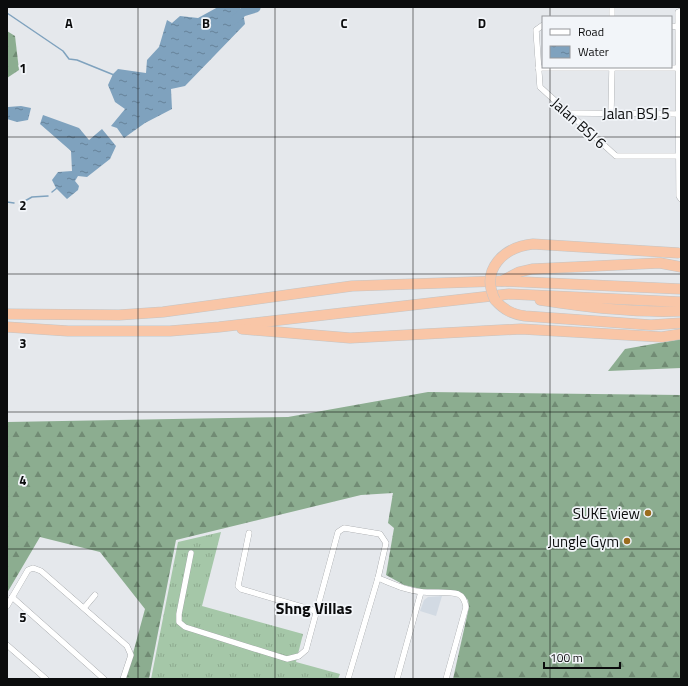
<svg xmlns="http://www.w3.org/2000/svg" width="688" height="686" font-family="'Titillium Web',sans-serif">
  <defs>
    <pattern id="grass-tufts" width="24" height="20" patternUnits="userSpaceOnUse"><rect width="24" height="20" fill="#a5c7a8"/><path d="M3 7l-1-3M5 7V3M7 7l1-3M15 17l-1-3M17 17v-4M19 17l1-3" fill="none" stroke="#8daa8f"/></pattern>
    <pattern id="forest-firs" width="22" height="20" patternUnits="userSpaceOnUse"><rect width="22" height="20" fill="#8cad90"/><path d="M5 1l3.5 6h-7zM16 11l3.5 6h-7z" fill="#718b74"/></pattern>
    <pattern id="water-ripples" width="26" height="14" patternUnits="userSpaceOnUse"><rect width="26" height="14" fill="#7fa2be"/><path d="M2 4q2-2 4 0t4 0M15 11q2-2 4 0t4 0" fill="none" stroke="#668299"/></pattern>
  </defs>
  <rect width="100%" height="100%" fill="#e5e8ec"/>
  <polygon fill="#d2dae3" points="442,596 436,616 420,611 424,600 428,597"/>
  <polygon fill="url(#grass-tufts)" points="221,532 202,606 303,634 296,662 340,674 338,679 151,679 178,542"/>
  <g fill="url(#forest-firs)">
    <polygon points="7,31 15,36 19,70 7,78"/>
    <polygon points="681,339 681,368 608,371 625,349"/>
    <polygon points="428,392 681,395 681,679 453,679 469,607 468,600 458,591 421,589 404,585 386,575 394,528 388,523 393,493 361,495 176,540 149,679 126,679 145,609 100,552 40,537 7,593 7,422 288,417"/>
  </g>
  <g fill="url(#water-ripples)">
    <polygon points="218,7 240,8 243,12 245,24 185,86 171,89 172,109 145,123 124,138 117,128 111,126 125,109 115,102 108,85 113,74 118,69 146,73 147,60 159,47 167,20 172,23 180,16 198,18"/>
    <polygon points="21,106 31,108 28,120 17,122 7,119 8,107"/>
    <polygon points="43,115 79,128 89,140 102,129 116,146 110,159 87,177 78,176 75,181 79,186 78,190 67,199 56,188 52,180 58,172 72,171 71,151 40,124"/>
  </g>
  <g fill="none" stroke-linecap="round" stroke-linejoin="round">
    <g stroke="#7fa2be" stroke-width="1.5">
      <polyline points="7,13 63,51 69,59 77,60 114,75"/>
      <polyline points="52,192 57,188"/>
      <polyline points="7,202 14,203"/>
      <polyline points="23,202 32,197 48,196"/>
    </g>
    <polyline stroke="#7fa2be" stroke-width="9" points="234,20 243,12 256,8"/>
    <defs>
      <g id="minor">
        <polyline points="681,11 678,12 678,15 679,196 681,199"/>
        <polyline points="612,17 612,7"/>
        <polyline points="543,25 536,30 540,87 616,156 681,156"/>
        <polyline points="671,26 681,27"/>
        <polyline points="538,68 681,68"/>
        <polyline points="567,113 681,114"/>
        <polyline points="611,113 612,67"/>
        <polyline points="249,533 238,586 241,589 316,611"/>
        <polyline points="191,553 179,614 179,622 185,627 287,659 299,656 306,650 338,532 344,528 380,534 386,543 378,578 348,679"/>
        <path d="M378 578C393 584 407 591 423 592 434 593 448 591 458 594 463 596 465 601 466 607L446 679"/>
        <polyline points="12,597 104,679"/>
        <polyline points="7,606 28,570 33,568 41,571 127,646 131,655 123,679"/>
        <polyline points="84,608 95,595"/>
        <polyline points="7,645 46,679"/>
        <polyline points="397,679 421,592"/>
      </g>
      <g id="motorway">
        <polyline points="502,281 519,272 532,269 660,263 681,267"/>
        <path d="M495 300C504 310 512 314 525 316L651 325 681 323"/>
        <path d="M540 300C587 307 633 313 681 311"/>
        <polyline points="7,314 119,315 163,312 352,286 501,281 681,289"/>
        <polyline points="7,327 68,331 170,331 219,327 509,294 681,302"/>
        <polyline points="242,329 350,338 521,329 662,337 681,334"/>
      </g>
    </defs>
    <use href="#minor" stroke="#94979a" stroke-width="6"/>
    <use href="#motorway" stroke="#c4c5c5" stroke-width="11"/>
    <use href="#minor" stroke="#fff" stroke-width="5.5"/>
    <use href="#motorway" stroke="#f9c6a7" stroke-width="10"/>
    <defs>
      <path id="motorway-bridge" d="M495 300C480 269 504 247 533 244L679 253"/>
    </defs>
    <use href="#motorway-bridge" stroke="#c4c5c5" stroke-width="11" stroke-linecap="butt"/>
    <use href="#motorway-bridge" stroke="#f9c6a7" stroke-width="10"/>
  </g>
  <path fill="none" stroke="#0b0c0d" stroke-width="1" stroke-opacity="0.55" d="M138 7V679M275 7V679M413 7V679M550 7V17M550 67V679M7 137H681M7 274H681M7 412H681M7 549H681"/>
  <g fill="#9b6d1e" stroke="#f2f5f9" stroke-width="1.5">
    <circle cx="648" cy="513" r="4"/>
    <circle cx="627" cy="541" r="4"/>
  </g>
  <g text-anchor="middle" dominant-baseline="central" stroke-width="3.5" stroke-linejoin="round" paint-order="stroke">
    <g font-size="15" fill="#0b0c0d" stroke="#f2f5f9">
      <text x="636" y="113">Jalan BSJ 5</text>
      <text transform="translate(579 123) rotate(42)">Jalan BSJ 6</text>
    </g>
    <g font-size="15" fill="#0b0c0d" stroke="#f2f5f9" text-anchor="end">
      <text x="640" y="513">SUKE view</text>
      <text x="619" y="541">Jungle Gym</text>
    </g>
    <g font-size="16" font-weight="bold" fill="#0b0c0d" stroke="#f2f5f9">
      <text x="314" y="608">Shng Villas</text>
    </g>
  </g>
  <g font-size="13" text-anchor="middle" font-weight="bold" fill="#0b0c0d" stroke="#f2f5f9" stroke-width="3.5" stroke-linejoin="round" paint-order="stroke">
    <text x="69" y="28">A</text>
    <text x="206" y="28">B</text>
    <text x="344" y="28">C</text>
    <text x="482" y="28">D</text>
    <text x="23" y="73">1</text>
    <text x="23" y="210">2</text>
    <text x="23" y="348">3</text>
    <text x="23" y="485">4</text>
    <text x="23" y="622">5</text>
  </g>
  <rect width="688" height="686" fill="none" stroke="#0b0c0d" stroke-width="16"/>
  <rect x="542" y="16" width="130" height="52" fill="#f2f5f9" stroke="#96989b"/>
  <rect x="550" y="29" width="20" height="6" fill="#ffffff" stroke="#96989b"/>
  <text x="578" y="36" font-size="12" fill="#0b0c0d">Road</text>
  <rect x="550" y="46" width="20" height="12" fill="url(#water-ripples)" stroke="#96989b"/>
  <text x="578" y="56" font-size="12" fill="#0b0c0d">Water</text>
  <path d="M544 662v6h76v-6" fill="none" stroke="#0b0c0d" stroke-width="2"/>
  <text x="550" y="662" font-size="12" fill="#0b0c0d" stroke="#f2f5f9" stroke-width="3" paint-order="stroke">100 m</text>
</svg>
